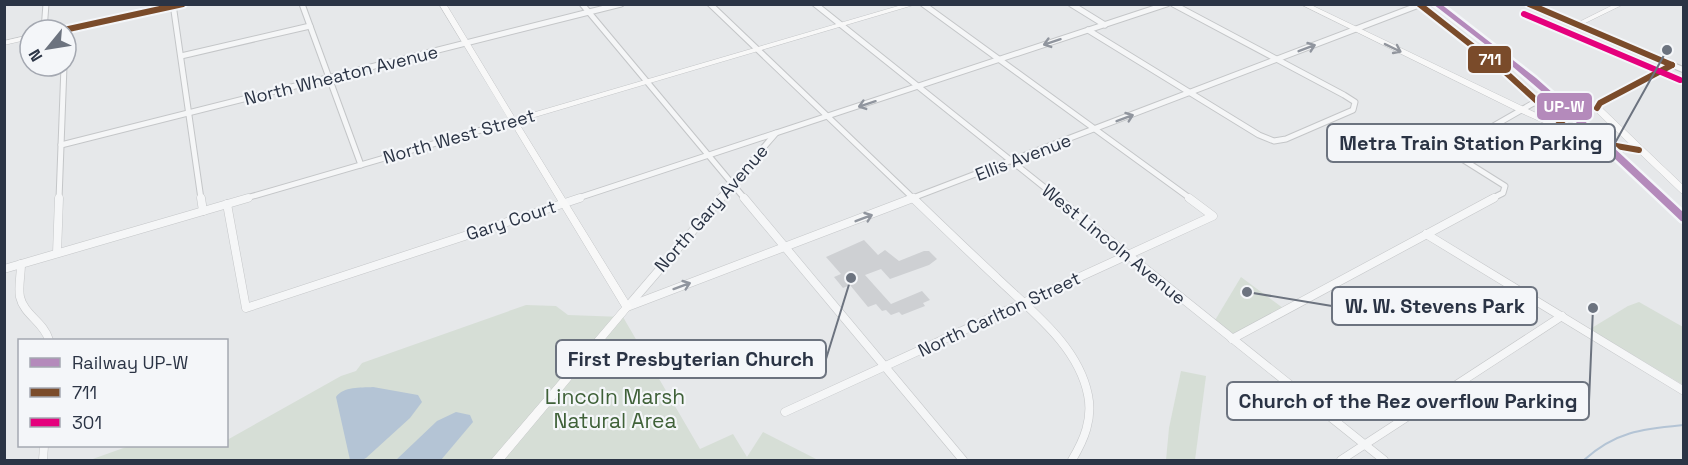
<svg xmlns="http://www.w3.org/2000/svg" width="1688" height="465" font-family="'Space Grotesk',sans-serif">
  <rect width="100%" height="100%" fill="#e6e8ea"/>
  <g fill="#d6ded6">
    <polygon points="1241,277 1283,308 1231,335 1214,322"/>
    <polygon points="1639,302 1683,327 1683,385 1590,329 1628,306"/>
    <polygon points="526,305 556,306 568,315 623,317 700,449 733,434 747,457 763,432 818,460 90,460 129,446 226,446 227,440 341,376 356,371 362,363"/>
    <polygon points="1181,371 1206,376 1195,460 1166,460 1169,428"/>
  </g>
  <g fill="#b4c4d5">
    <path d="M373 387 418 395 422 402 410 418 366 458 362 460H350L336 397C344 386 360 388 373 387Z"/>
    <polygon points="456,412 470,415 473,422 441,460 396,460 437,421"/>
  </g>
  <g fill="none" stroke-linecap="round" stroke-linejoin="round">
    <path stroke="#b4c4d5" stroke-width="2" d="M1584 460C1616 431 1643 429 1684 425"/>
  </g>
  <polygon fill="#ced0d3" points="864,240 878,255 885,250 899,261 924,251 929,251 937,259 929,265 890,279 881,269 865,275 891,304 922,291 930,300 923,303 925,306 902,315 899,312 891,315 886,310 882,311 876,304 868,307 850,285 843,288 834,277 841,274 826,257"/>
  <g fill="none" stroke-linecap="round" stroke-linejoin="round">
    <defs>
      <g id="street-far1">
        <polyline points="173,4 201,199"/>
        <polyline points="302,4 361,165"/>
        <polyline points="582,4 745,199"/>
        <polyline points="710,4 914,199"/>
        <polyline points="815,4 1059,199"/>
        <polyline points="923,4 1191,199"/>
        <polyline points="1071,4 1105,25"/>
        <polyline points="1577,25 1684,70"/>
        <polyline points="44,30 46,4"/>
        <polyline points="1088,30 1259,135 1274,141 1286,139 1353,110 1355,102 1344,95 1173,4"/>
        <polyline points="181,56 310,26"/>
        <polyline points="1597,108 1600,103 1672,65"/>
        <polyline points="61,145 621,4"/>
        <polyline points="59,199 64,66"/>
        <polyline points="243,199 512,121"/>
        <polyline points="575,199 776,133"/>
        <polyline points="719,199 776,133 1167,4"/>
        <polyline points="910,199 1419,5"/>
        <polyline points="1491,199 1503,193 1505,186 1462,159 1455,148 1537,101"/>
      </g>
      <g id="street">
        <polyline points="201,198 203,211"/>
        <polyline points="744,198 963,460"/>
        <path d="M913 198C940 224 968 251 996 277 1031 311 1078 345 1088 395 1093 419 1084 440 1072 460"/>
        <polyline points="1057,198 1384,460"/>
        <polyline points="227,204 246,308 580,198"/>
        <polyline points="1426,234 1684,391"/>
        <polyline points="57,253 59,198"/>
        <path d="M21 264C21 275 18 287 20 297 24 315 44 322 49 340"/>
        <polyline points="4,269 248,198"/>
        <polyline points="629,305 721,198"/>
        <polyline points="627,307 913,198"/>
        <polyline points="1232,339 1494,198"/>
        <polyline points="785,412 1213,216 1189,198"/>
        <polyline points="43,460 44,446"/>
        <polyline points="1341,460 1562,316"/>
      </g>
      <g id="secondary">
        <polygon points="174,4 188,4 66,32 66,30 61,30 64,28"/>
        <polygon points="439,4 446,4 515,118 905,4 917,4 518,122 632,307 504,460 491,460 622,307 511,123 508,121 509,120"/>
        <polygon points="1300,4 1309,4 1555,122 1500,72 1415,4 1423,4 1506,68 1566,123 1566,127 1596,141 1595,143 1589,143 1519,112"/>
        <polygon points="1525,4 1535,4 1577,23 1615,4 1624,4 1577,27"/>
        <polygon points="30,35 30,39 4,45 4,41"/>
        <polygon points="1594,106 1600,106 1684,186 1684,194 1681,193 1594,110"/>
      </g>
    </defs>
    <use href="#street-far1" stroke="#c4c6c8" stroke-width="7"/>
    <use href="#street" stroke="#c4c6c8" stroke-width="9"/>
    <use href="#secondary" stroke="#c4c6c8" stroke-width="1"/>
    <use href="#street-far1" stroke="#f5f6f7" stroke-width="5"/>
    <use href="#street" stroke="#f5f6f7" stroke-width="8"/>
    <use href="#secondary" fill="#f8f8f8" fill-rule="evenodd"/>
    <polyline stroke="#cecfd2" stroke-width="1.5" stroke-dasharray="2 5" stroke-linecap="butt" points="1439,4 1536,77 1669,199"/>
    <polyline stroke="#cecfd2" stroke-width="2" stroke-dasharray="3 7" stroke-linecap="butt" points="1667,198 1684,214"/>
    <defs>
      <polyline id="secondary-bridge" points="1592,141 1625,148"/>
    </defs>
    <use href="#secondary-bridge" stroke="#c4c6c8" stroke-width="9" stroke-linecap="butt"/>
    <use href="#secondary-bridge" stroke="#f8f8f8" stroke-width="8"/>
    <defs>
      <g id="bus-1">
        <polyline points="1419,4 1503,70 1572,133 1605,144 1639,150"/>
        <polyline points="1529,4 1672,65"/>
        <polyline points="64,30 183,4"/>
        <polyline points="1597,108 1600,103 1672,65"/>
      </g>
      <polyline id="bus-2" points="1524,14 1680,80"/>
    </defs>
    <use href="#bus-1" stroke="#f4f6f9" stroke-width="10"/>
    <use href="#bus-2" stroke="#f4f6f9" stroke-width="10"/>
    <use href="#bus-1" stroke="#7a4b2a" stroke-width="6"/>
    <use href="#bus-2" stroke="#e5007d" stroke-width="6"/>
    <defs>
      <polygon id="rail-1" points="1433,4 1441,4 1536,78 1597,132 1684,213 1684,222 1681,221 1561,108 1499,55"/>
    </defs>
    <use href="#rail-1" stroke="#f4f6f9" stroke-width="5"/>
    <use href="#rail-1" fill="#b48abb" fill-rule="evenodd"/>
  </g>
  <defs><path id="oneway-shaft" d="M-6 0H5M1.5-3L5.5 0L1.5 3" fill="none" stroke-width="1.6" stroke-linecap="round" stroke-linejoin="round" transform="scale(1.5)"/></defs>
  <g stroke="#90959e">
    <use href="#oneway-shaft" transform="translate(1052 42) rotate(162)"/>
    <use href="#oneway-shaft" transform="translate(1307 48) rotate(-21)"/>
    <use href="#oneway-shaft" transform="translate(867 104) rotate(162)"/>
    <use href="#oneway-shaft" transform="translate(1125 118) rotate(-21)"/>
    <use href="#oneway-shaft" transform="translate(864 218) rotate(-21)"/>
    <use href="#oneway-shaft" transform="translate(682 286) rotate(-20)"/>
  </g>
  <use stroke="#92969e" href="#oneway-shaft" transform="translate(1393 48) rotate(26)"/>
  <g text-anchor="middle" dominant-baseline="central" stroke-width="4.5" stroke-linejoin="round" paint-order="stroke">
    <g font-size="18" fill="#2b3445" stroke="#f4f6f9">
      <text transform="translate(341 75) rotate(-14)">North Wheaton Avenue</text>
      <text transform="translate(459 136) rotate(-16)">North West Street</text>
      <text transform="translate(1023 157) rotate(-21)">Ellis Avenue</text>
      <text transform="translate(711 208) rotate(-49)">North Gary Avenue</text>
      <text transform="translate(511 220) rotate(-18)">Gary Court</text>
      <text transform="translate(1114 244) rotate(39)">West Lincoln Avenue</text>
      <text transform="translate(999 314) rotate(-25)">North Carlton Street</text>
    </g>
    <g font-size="21" fill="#3f6138" stroke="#f4f6f9">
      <text x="615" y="396">Lincoln Marsh<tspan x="615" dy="24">Natural Area</tspan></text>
    </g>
  </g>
  <path fill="none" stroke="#6c737f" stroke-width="2" d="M1667 50L1615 143M1247 292L1332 306M851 278L826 359M1593 308L1589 401"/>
  <g fill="#6c737f" stroke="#f4f6f9" stroke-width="2">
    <circle cx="1667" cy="50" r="6"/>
    <circle cx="1247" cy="292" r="6"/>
    <circle cx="851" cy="278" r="6"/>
    <circle cx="1593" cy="308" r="6"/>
  </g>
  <g fill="#f4f6f9" stroke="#6c737f" stroke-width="2">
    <rect x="1327" y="124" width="288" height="38" rx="6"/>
    <rect x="1332" y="287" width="205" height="38" rx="6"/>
    <rect x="556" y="340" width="270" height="38" rx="6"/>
    <rect x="1227" y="382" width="362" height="38" rx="6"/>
  </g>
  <g font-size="20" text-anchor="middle" font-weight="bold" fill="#2b3445">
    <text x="1471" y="150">Metra Train Station Parking</text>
    <text x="1435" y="313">W. W. Stevens Park</text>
    <text x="691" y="366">First Presbyterian Church</text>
    <text x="1408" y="408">Church of the Rez overflow Parking</text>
  </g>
  <g stroke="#f4f6f9" stroke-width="2">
    <rect x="1467" y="45" width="45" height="29" rx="6" fill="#7a4b2a"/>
    <rect x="1536" y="92" width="57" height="29" rx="6" fill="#b48abb"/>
  </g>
  <g font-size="16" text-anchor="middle" font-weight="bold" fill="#fff">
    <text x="1490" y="65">711</text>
    <text x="1564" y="112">UP-W</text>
  </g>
  <rect width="1688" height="465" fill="none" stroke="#2b3445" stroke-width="12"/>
  <rect x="18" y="339" width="210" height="108" fill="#f4f6f9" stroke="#a4a8b1" stroke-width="1.5"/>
  <rect x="30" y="358" width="30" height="9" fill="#b48abb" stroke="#a4a8b1" stroke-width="1.5"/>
  <text x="72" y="369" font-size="18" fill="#2b3445">Railway UP-W</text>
  <rect x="30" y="388" width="30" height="9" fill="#7a4b2a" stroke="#a4a8b1" stroke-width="1.5"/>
  <text x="72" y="399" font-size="18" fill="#2b3445">711</text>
  <rect x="30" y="418" width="30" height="9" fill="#e5007d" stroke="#a4a8b1" stroke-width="1.5"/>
  <text x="72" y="429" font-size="18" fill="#2b3445">301</text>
  <g transform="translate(48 48) rotate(240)"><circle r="28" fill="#f4f6f9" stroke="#a4a8b1" stroke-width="1.5"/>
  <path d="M0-4.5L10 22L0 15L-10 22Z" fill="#6c737f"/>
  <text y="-9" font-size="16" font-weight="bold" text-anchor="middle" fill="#2b3445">N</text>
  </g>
</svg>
